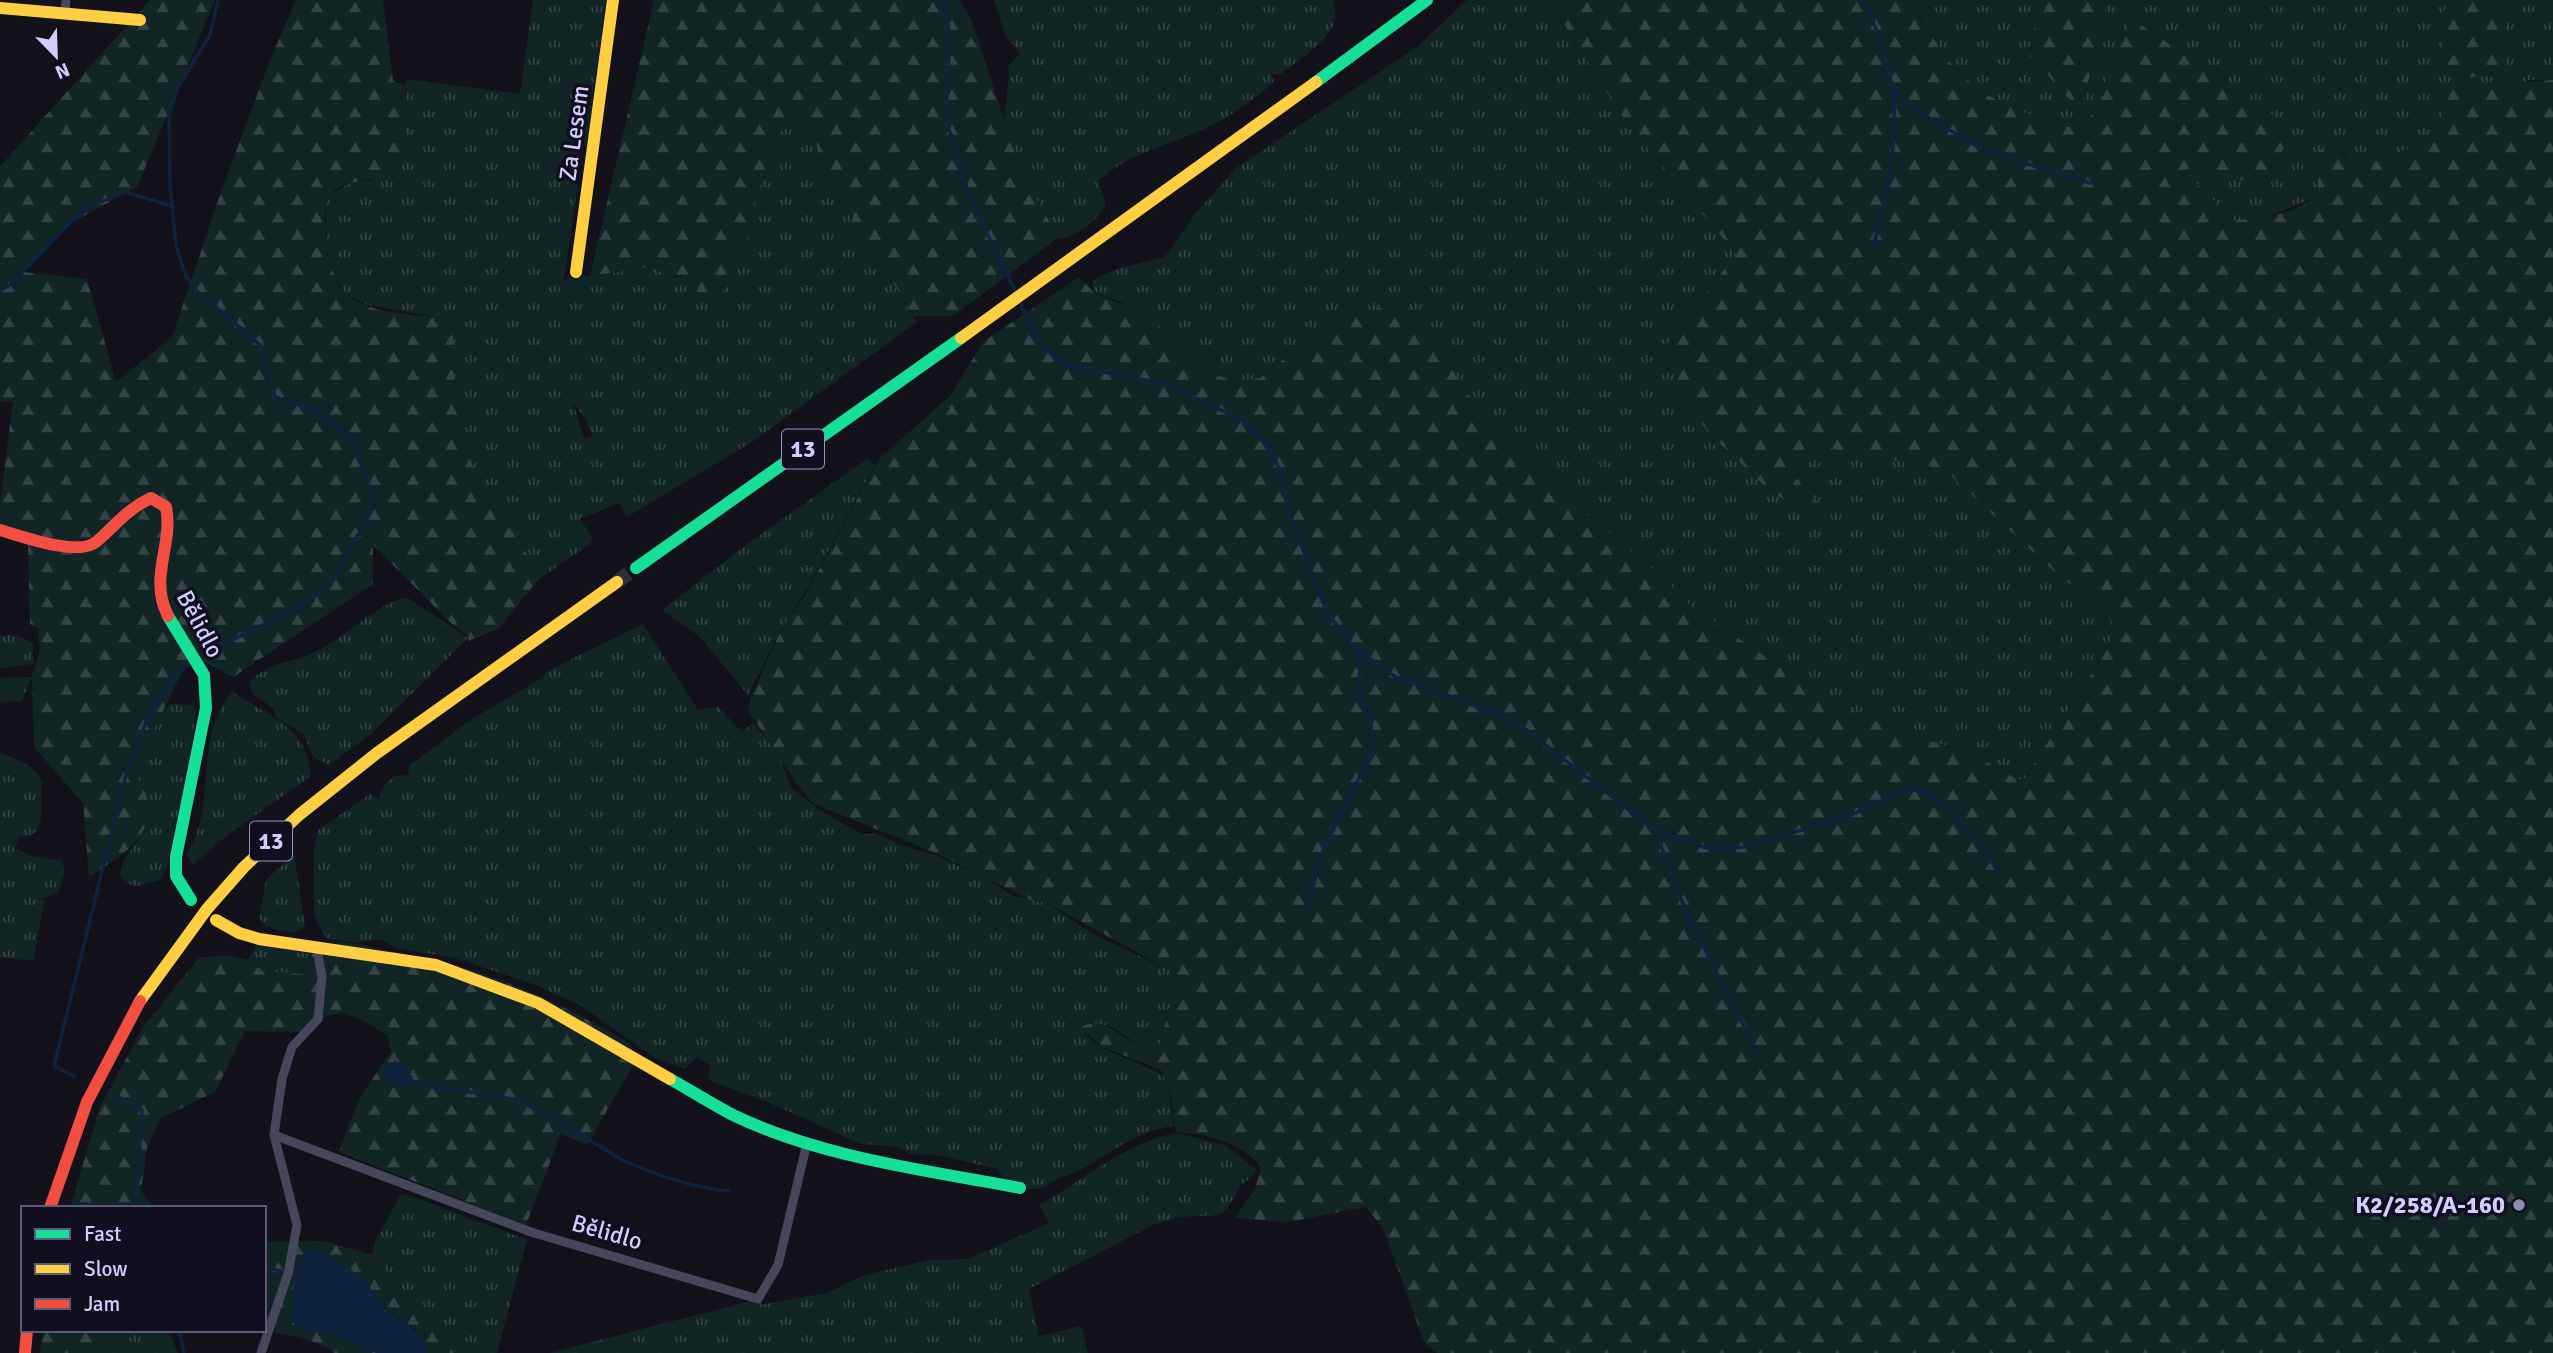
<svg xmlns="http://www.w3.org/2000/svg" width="2553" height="1353" font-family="Signika,sans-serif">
  <defs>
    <pattern id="grass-tufts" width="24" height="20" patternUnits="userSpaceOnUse" patternTransform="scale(1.75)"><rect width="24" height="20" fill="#112525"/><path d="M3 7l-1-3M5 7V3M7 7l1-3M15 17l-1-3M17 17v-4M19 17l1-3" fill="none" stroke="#334346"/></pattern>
    <pattern id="forest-firs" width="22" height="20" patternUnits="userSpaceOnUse" patternTransform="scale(1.75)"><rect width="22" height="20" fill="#112525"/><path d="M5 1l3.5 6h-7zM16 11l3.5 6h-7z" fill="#334346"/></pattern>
  </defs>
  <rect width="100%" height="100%" fill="#13121b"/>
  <g fill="url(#grass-tufts)" fill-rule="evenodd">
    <path d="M533 0H606L586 145H578L573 182 578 183 564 280 574 275 590 276 654 266 675 278 685 275 695 290 732 274 730 259 754 230 759 215 755 204 772 143 778 133 799 120 809 118 815 126 819 167 917 322 752 442 627 517 619 503 580 519 593 538 590 544 538 580 514 526 471 463 454 380 452 332 444 318 367 305 345 294 332 270 326 231V204L331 194 353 181H370L403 157 406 79 520 94ZM573 403 584 417 593 437 584 438Z"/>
    <path d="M994 0H1333C1334 7 1337 16 1334 23 1326 44 1297 61 1280 75L1271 74 1274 82C1254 99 1230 117 1206 128 1169 145 1128 154 1098 181L1106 205C1097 221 1080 233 1063 239L1058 238C1039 206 1006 158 1005 120 1004 102 1011 83 1008 66L1020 54 1005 34Z"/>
    <polygon points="1467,0 1549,0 1625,121 1737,254 1667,344 1743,464 1768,489 1828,530 1830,514 1808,495 1788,471 1807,444 1824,444 1856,458 1887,459 1944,469 2062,579 2095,599 2110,619 2113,639 2025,778 2019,781 1970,752 1925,740 1867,718 1819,693 1691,606 1665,580 1565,496 1536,463 1505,435 1467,394 1421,318 1404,305 1389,305 1358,315 1300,346 1260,378 1236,382 1209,372 1174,344 1150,314 1093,291 1093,280 1117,269 1165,257 1196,213 1235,169 1417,47"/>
    <polygon points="1914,0 2040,0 2029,55 2072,102 2083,103 2107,5 2105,0 2449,0 2444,12 2507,7 2506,0 2553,0 2553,80 2529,80 2441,135 2360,168 2353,166 2343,152 2311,199 2259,220 2233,220 2183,170 2197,166 2271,178 2291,128 2085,131 2022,114 1973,86 1942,53 1915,9"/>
    <polygon points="867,459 875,465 809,586 783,626 748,695 700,637 662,610 747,544"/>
    <path d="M402 598H408L468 638 371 734 329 765 313 757 303 734 277 718 273 708 253 694 249 682C267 663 290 663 313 653 345 639 368 610 402 598Z"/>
    <path d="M643 624 698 710 718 707 742 732 753 723 777 751 791 787 819 810 862 834H877L900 845 935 855 988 879 1013 896 1047 903 1091 933 1171 971 1175 988 1159 1046C1141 1054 1128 1035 1114 1028 1107 1024 1095 1024 1086 1024L1085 1035C1110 1057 1141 1060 1167 1079L1174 1126C1130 1130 1100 1166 1060 1178 1053 1180 1047 1186 1040 1188 1024 1191 1005 1182 997 1169L938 1155 910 1154 897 1147 861 1144 765 1101 713 1082 708 1079 711 1066 697 1057 685 1069 655 1058 580 1005 536 985 455 958 396 948 381 939 356 943 326 938 314 916V847L318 830 370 794 379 799C381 785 394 771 408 776L409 766 470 720 539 680 549 670Z"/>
    <polygon points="0,635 16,635 33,643 33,664 0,668"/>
    <polygon points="32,677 22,701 0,702 0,678"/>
    <path d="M232 691C269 718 307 724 311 776L225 837 193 865 186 855C219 807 192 739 232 691Z"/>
    <path d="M171 704 192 705 196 711 189 763 166 870 160 880 137 886 125 883 120 874C122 861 127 855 135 845 152 823 148 799 135 777 139 758 154 712 171 704Z"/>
    <path d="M0 752 30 766 42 780C39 796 50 841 20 836L14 848 32 856 61 861 65 870 59 891 46 898H37L45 900 33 961 0 957Z"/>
    <polygon points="294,854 305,926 295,933 266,927 259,918 266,880"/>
    <polygon points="257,944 311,954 317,975 263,971 248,960"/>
    <path d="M1176 1133 1225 1145 1256 1169 1254 1175 1240 1186 1227 1209 1219 1215 1179 1217 1155 1224 1029 1289 1039 1336 1081 1326 1088 1353H550L751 1301 764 1304 827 1293 862 1276 929 1260 968 1259 1049 1223 1039 1205C1085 1180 1124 1143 1176 1133Z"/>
    <polygon points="405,1194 527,1240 497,1353 459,1353 372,1255 375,1242 400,1196"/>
    <polygon points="100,1330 167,1330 178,1353 97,1353"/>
  </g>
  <g fill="url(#forest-firs)">
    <path d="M150 0H215L137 187 69 224 24 272 87 279 116 382 172 337 221 192 270 60 296 0H383L393 81 405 86C404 107 409 136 403 156 393 190 351 172 332 193 322 204 325 227 327 240 330 257 332 282 346 294 370 315 414 314 444 318L453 332 454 380 471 463 514 526 538 580 498 629 468 641V636L451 623 373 545V584L233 677 190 655 138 763C134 784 146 786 148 804 152 842 115 859 89 877L83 803 34 747 32 676 40 650 38 628 30 624 28 545 0 528V503L13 401 0 402V166Z"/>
    <polygon points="654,0 960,0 973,24 1018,164 1058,238 953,316 914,316 819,167 815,127 809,118 799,120 778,133 772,143 755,204 759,215 754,230 730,259 733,274 722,293 705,297 695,290 685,275 665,276 654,266 590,276"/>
    <path d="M1549 0H1914C1915 14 1925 26 1933 38 1969 98 2020 114 2085 131L2131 18 2292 128 2271 178C2256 180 2241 182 2226 178 2209 173 2201 165 2183 170L2233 220C2253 220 2305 213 2315 194 2321 183 2318 162 2319 150 2337 147 2343 152 2353 166L2360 168 2441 135V90L2553 80V1353H1437L1424 1342 1384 1230 1366 1207 1288 1222 1235 1218 1255 1189 1261 1168C1244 1142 1206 1134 1176 1132L1171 1095 1161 1070 1105 1048 1079 1028C1110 1009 1130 1057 1159 1046L1175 988 1171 971 1047 903 1031 900 931 851 814 804 799 787 748 710 751 697 783 626 804 597 879 459 950 396 983 342 1079 277 1093 291 1108 299 1150 314 1174 344 1209 372 1236 382 1260 378 1300 346 1358 315 1389 305H1404L1421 318 1467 394 1505 435 1536 463 1565 496 1665 580 1691 606 1819 693 1867 718 1925 740 1970 752 2018 780 2025 778 2113 640 2110 619 2095 599 2062 579 1944 469 1887 459 1856 458 1824 444H1807L1789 471 1834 520 1828 530 1768 489 1708 432 1689 406 1673 373 1667 344 1736 254 1625 121Z"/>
    <polygon points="2040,0 2105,0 2107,4 2083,104 2072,102 2029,55"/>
    <path d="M2449 0H2506L2505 65 2488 76 2454 78C2438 56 2438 25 2449 0Z"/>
    <path d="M340 942C358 943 375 948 393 952 488 969 547 995 631 1044L634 1064 587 1145 561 1134 526 1225 339 1152 360 1097 391 1052 388 1036 362 1020 343 1013 326 1016 299 1032 245 1031 215 1092 161 1118 147 1148 141 1191 155 1208H70L100 1107 143 1027 199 958 226 955 248 960 263 971 316 975 311 954Z"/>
    <path d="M323 1241 372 1255 459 1353H427L416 1330 383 1306 363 1279 308 1249 302 1257 291 1312 303 1330 331 1334 377 1353H334C319 1339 286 1336 264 1329V1242Z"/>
    <polygon points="43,1330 100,1330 97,1353 40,1353"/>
  </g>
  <g fill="#0f233e">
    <polygon points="395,1060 413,1077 409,1086 398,1087 383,1075"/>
    <path d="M308 1249C326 1254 351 1267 364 1281 372 1288 376 1299 384 1307 401 1322 422 1328 427 1353H377L331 1334 303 1330 293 1323C289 1303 295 1265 308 1249Z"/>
  </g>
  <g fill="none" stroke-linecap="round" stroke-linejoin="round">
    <g stroke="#0f233e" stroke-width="3.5">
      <path d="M942 0C958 44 941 85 949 128 960 186 991 240 1016 293"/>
      <polyline points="1863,0 1877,31 1893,89 1911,107 1985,151 2090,183"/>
      <path d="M1873 248C1888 189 1898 151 1893 89"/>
      <polyline points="0,291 11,284 82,210 125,192 172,206"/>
      <path d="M1019 300C1031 326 1040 350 1066 365L1167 384 1241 420 1271 450 1280 471 1289 513 1328 614 1354 648 1396 677 1498 714 1525 729 1655 830 1710 849 1746 847 1851 815 1907 789 1926 792 1945 805 1966 827 1998 871"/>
      <polyline points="197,657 296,609 324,589 340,568 369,515 373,496 351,438 316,411 275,397 260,345 197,291 186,276 176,246 170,185 169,115 178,87 210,35 218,0"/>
      <polyline points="1655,830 1687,914 1759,1056"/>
      <polyline points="1308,906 1322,853 1371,754 1371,722 1359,693 1360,653"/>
      <polyline points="75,1077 54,1066 125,778 149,714 172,679 191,662"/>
      <path d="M408 1079C432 1093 484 1090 513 1100 554 1113 584 1139 621 1159 654 1175 692 1187 729 1191"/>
      <polyline points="117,1096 142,1110 136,1208"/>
      <polyline points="264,1267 302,1277"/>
      <polyline points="179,1330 184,1353"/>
    </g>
    <polyline stroke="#302e3d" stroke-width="14" stroke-dasharray="14 7" stroke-linecap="butt" points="617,582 636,568"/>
    <g stroke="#47475b" stroke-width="9">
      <polyline points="65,13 66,0"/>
      <polyline points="274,1135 534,1233 758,1299 778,1265 807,1143"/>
      <polyline points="261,1353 288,1274 297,1225 274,1135 282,1079 292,1047 318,1019 322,977 317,949"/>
    </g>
    <g stroke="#16e098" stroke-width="12">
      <polyline points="1316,82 1427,0"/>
      <polyline points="636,568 961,338"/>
      <polyline points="168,616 204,675 206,708 176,857 176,876 191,900"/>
      <path d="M670 1079C692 1091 713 1105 735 1116 824 1158 925 1170 1020 1188"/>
    </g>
    <g stroke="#ffcf43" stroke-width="12">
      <polyline points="0,8 140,20"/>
      <polyline points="576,272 613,0"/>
      <polyline points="961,338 1316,82"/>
      <polyline points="216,920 239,933 259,939 436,965 538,1003 670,1079"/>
      <polyline points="140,1001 207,909 244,867 299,815 377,753 617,582"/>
    </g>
    <g stroke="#f24e42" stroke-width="12">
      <path d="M0 530C21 536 78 557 96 542 115 526 127 509 151 498L166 507C174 545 148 576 168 616"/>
      <polyline points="50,1208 87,1102 140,1001"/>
      <polyline points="25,1353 27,1330"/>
    </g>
  </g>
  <circle fill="#8e8cad" stroke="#100e1f" stroke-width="2.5" cx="2519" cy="1205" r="7"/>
  <g text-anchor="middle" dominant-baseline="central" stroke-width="7" stroke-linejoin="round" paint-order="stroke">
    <g fill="#100e1f" stroke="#9794ba" stroke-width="2">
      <rect x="782" y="429.5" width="42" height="39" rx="5"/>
      <rect x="250" y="821.5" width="42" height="39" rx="5"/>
    </g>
    <g font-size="23" font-weight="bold" fill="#d1cefc">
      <text x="803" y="449">13</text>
      <text x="271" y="841">13</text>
    </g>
    <g font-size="24" fill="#d1cefc" stroke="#100e1f">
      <text transform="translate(574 133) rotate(-82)">Za Lesem</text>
      <text transform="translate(200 624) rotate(62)">Bělidlo</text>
      <text transform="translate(607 1232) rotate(16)">Bělidlo</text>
    </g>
    <g font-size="24" font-weight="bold" fill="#d1cefc" stroke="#100e1f" text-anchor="end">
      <text x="2505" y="1205">K2/258/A-160</text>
    </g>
  </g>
  <rect x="21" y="1206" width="245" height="126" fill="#100e1f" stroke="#5d5b77" stroke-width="2"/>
  <rect x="35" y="1229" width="35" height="10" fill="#16e098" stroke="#5d5b77" stroke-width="2"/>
  <text x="84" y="1241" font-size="21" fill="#d1cefc">Fast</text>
  <rect x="35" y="1264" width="35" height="10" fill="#ffcf43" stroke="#5d5b77" stroke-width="2"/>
  <text x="84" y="1276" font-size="21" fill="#d1cefc">Slow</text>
  <rect x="35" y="1299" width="35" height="10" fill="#f24e42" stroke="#5d5b77" stroke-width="2"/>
  <text x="84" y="1311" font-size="21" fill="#d1cefc">Jam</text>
  <g transform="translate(56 56) rotate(157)" stroke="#100e1f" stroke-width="5" paint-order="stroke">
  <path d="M0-5L12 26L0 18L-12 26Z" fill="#d1cefc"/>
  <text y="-10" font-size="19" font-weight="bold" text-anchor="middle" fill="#d1cefc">N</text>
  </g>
</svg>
